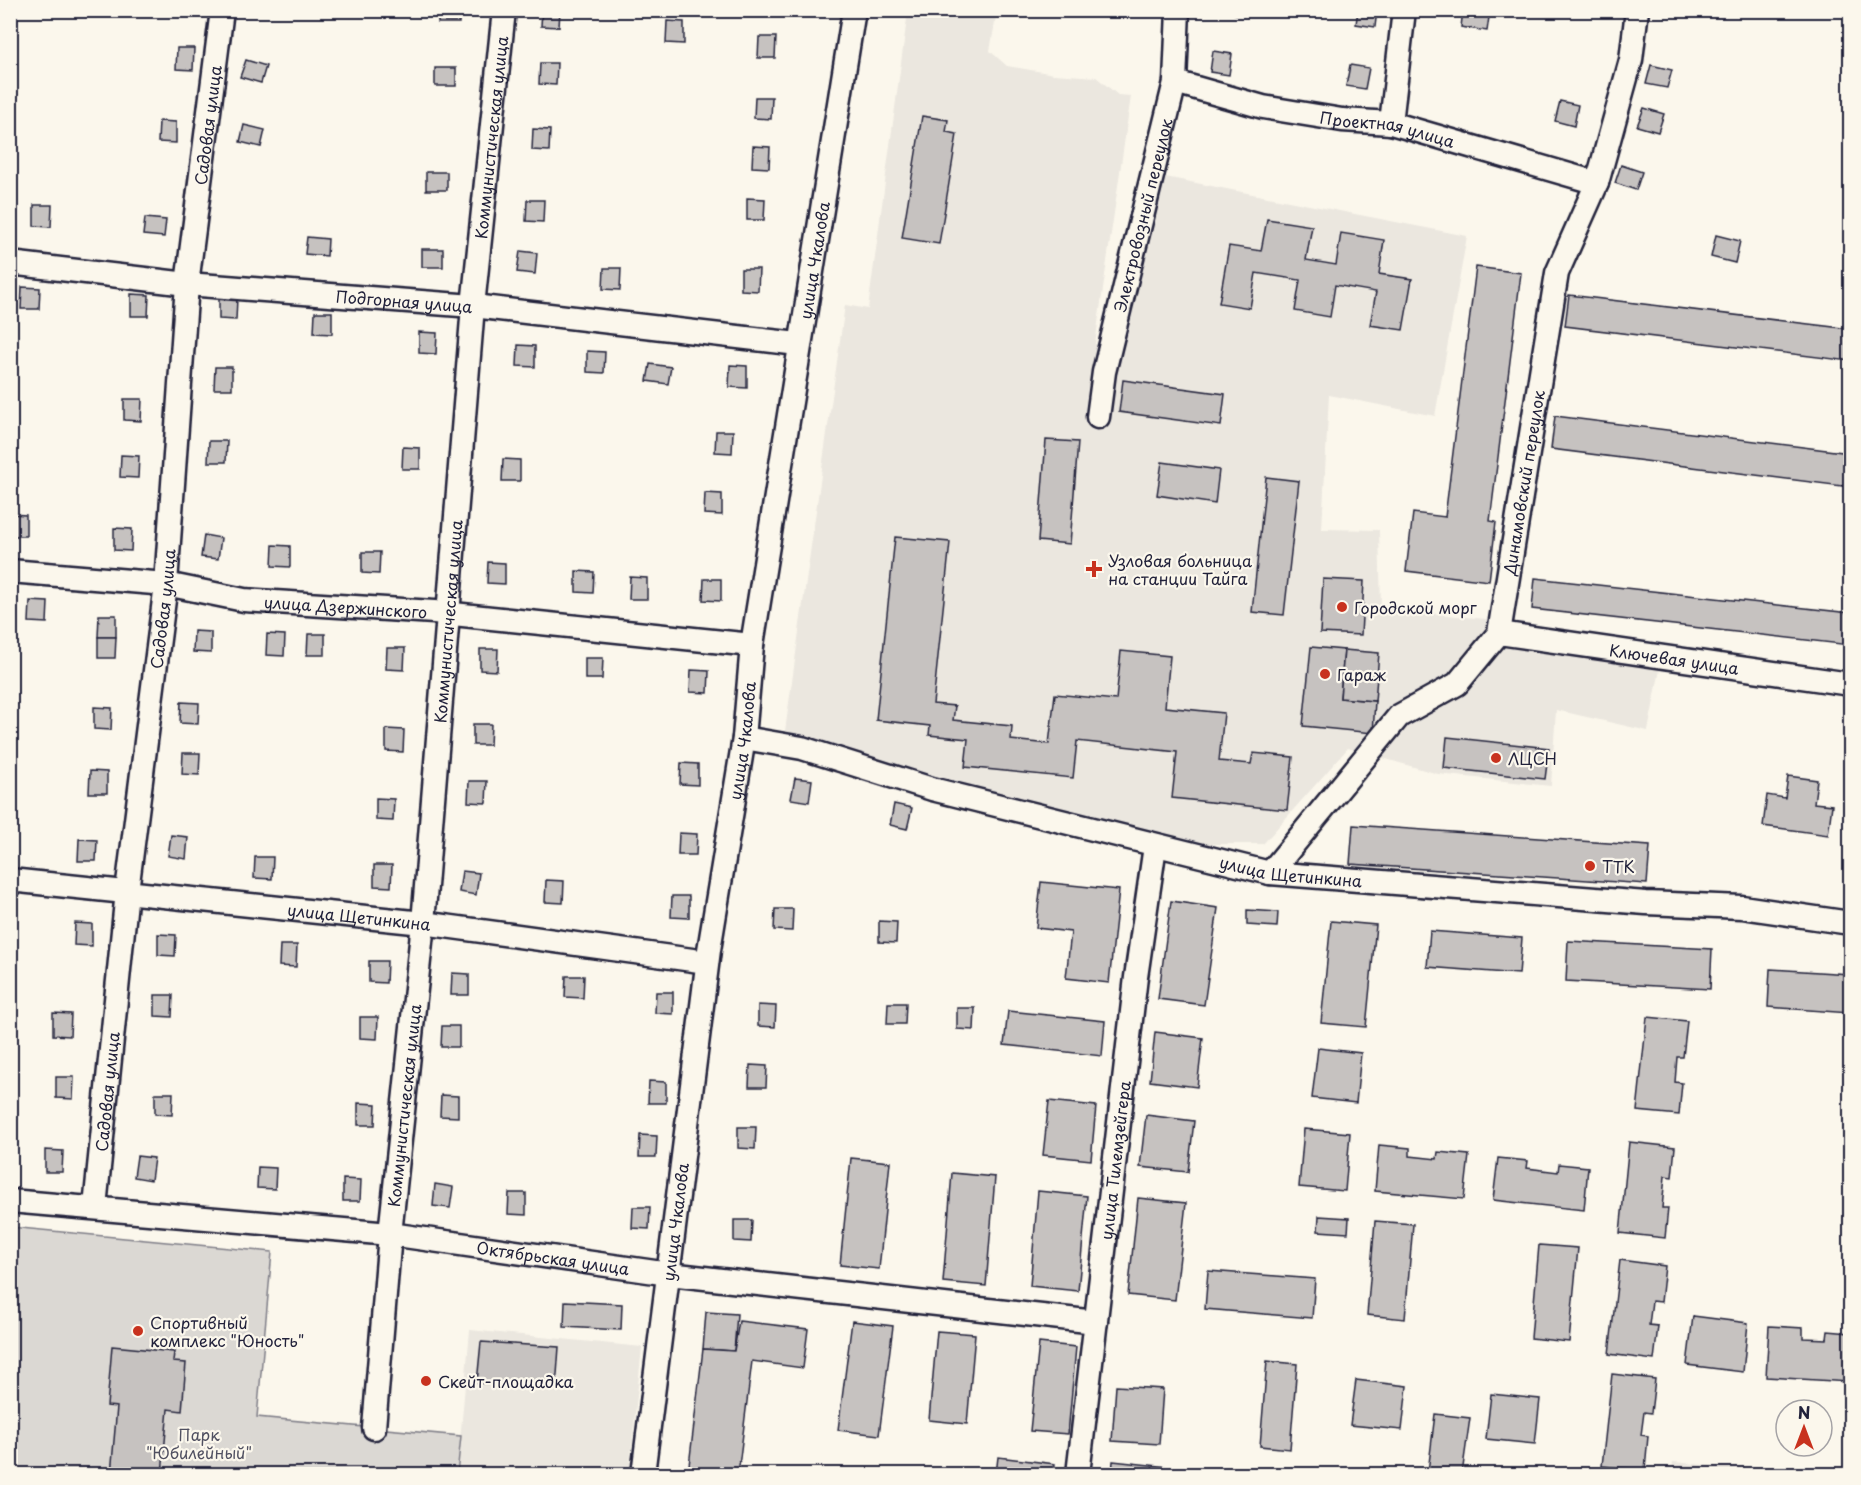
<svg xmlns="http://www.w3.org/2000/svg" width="1861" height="1485" font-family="'Playpen Sans',sans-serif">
  <rect width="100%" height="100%" fill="#fbf7ec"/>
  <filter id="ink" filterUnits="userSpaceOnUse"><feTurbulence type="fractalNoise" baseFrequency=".0167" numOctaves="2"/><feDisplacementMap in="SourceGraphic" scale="12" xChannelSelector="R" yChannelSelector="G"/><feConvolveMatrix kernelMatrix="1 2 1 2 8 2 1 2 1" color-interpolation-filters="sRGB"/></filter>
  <g filter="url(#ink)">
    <g fill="#ebe7df">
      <polygon points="908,11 997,11 990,51 1007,66 1054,74 1096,77 1118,95 1131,96 1095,344 1119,349 1150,174 1467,236 1435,416 1329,395 1322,529 1379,530 1381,608 1514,622 1665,644 1648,731 1556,710 1551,786 1438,774 1348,748 1263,844 1153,844 981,802 785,731 845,305 868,309"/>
      <polygon points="470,1330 642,1347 629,1474 457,1474"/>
      <polygon points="1673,1462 1803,1474 1672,1474"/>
    </g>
    <polygon fill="#dbd8d3" stroke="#7e7d87" stroke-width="1.5" points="10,1227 272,1252 257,1417 461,1436 457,1474 11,1474"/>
    <g fill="#c6c2c0" stroke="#22223b" stroke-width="1.5">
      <polygon points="336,10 358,10 357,13 336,12"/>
      <rect x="438" y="10" width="21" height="13"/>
      <polygon points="542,10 560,10 559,27 541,26"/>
      <polygon points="1218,10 1237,10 1237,14"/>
      <polygon points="1358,10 1377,10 1375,27 1356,24"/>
      <polygon points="1463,10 1490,10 1487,31 1461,27"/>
      <polygon points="667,21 684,22 684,44 666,43"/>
      <polygon points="759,37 776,37 775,58 758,58"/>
      <polygon points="177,48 194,48 193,70 176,69"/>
      <polygon points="1213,51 1232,54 1229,75 1210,72"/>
      <polygon points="246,60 266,66 261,83 240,77"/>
      <polygon points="540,63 557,63 556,85 539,84"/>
      <polygon points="1350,65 1369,68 1365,89 1346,86"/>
      <polygon points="1651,65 1672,70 1667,88 1646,84"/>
      <rect x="435" y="68" width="21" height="18"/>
      <polygon points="755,97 772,97 771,119 754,118"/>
      <polygon points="1560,101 1578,105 1574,126 1555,121"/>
      <polygon points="1644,108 1664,114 1658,132 1637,126"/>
      <polygon points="922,116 948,120 946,132 957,134 939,244 902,238"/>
      <polygon points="159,121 176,122 176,143 158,142"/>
      <polygon points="244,125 265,130 261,147 240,142"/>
      <polygon points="533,129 550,130 549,151 532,150"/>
      <polygon points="753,146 770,147 769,168 752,167"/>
      <polygon points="1621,165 1642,172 1636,190 1615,183"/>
      <rect x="426" y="172" width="21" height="18"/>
      <polygon points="747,198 765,199 764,220 747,220"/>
      <polygon points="527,200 544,200 543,222 526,221"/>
      <polygon points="34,205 52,205 51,227 34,226"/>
      <polygon points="145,218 166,220 164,237 143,235"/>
      <polygon points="1267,219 1312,226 1306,260 1336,265 1341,233 1384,240 1379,274 1412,279 1403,330 1370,325 1376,292 1335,285 1330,317 1295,311 1300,280 1256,273 1250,308 1219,303 1229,246 1261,251"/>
      <polygon points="1716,235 1740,241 1735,263 1711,257"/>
      <polygon points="307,237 328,239 327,256 305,254"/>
      <rect x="422" y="249" width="21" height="18"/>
      <polygon points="520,251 537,253 535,274 517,272"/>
      <polygon points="1476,267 1521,273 1490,521 1496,522 1489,581 1406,571 1413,513 1445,517"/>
      <polygon points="604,268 621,268 620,290 603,289"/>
      <polygon points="741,269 759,269 758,291 741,290"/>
      <polygon points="22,287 40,288 39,309 21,309"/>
      <polygon points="131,294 149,295 148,316 131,316"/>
      <polygon points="1569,295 1850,329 1850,361 1565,326"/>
      <polygon points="219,298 237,298 236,320 219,319"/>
      <polygon points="315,312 332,312 332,334 314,333"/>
      <polygon points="419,332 437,333 436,354 419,353"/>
      <polygon points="518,345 535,346 535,367 517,366"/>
      <polygon points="587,351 605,352 604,373 587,372"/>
      <polygon points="650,364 671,367 668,384 647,381"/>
      <polygon points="730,365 747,366 747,388 729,387"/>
      <polygon points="215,367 232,367 232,389 214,389"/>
      <polygon points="1123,380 1225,394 1221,426 1119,412"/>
      <polygon points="124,399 142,399 141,421 124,420"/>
      <polygon points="1555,416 1850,453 1850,487 1551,449"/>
      <polygon points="716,431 733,431 732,453 715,452"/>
      <polygon points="1046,440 1078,442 1070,544 1038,541"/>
      <polygon points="209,441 227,441 226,462 208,462"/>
      <polygon points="403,447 420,448 420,469 402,469"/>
      <polygon points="121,455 139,456 138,478 120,477"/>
      <polygon points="503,459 520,460 520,481 502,481"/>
      <polygon points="1162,462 1219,470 1215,504 1157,495"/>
      <polygon points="1266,477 1299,481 1284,615 1252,612"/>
      <polygon points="705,493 722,494 722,515 704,514"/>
      <polygon points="10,514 26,515 26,536 10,536"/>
      <polygon points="114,528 132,529 131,551 114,550"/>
      <polygon points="204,535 221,538 218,559 201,557"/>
      <polygon points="895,537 950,542 933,704 955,706 953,720 1012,726 1011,740 1049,744 1055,694 1116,700 1121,651 1170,656 1165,707 1224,713 1219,761 1251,764 1253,753 1293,757 1287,810 1172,798 1177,752 1077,741 1073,778 965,767 968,739 929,735 930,726 876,720"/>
      <polygon points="273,545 290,546 290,567 272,566"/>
      <polygon points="362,552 380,552 379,574 362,573"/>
      <polygon points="488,562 505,563 505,584 487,583"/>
      <polygon points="576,571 594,572 593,593 576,592"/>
      <polygon points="630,577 647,578 647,599 629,599"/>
      <polygon points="1535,578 1850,613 1850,645 1532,609"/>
      <polygon points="704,579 721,579 721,601 703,600"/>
      <polygon points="1323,579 1364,581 1361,635 1320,633"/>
      <polygon points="30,601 48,602 47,623 29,622"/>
      <polygon points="99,615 116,615 116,637 98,637"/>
      <polygon points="194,631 211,632 211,653 193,652"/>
      <polygon points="267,634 285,635 284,656 266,655"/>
      <polygon points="308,634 325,634 325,655 307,655"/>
      <polygon points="98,637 116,637 115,658 98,658"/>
      <polygon points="1311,647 1344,650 1340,698 1375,701 1373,733 1303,726"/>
      <polygon points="387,648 405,648 404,670 386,669"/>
      <polygon points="480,649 498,649 497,671 480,670"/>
      <polygon points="1344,650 1379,653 1375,701 1340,698"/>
      <polygon points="585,658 603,658 602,679 585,679"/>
      <polygon points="691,670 709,671 708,693 690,692"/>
      <polygon points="181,702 199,703 198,724 180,723"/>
      <polygon points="94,707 112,708 111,730 94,729"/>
      <polygon points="473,724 491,724 490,745 473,745"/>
      <polygon points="386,729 404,730 403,752 386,751"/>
      <polygon points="1447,737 1549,748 1545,779 1444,768"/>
      <polygon points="183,753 200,753 199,775 182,774"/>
      <polygon points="681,763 698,764 698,785 680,784"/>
      <polygon points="90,771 107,772 107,793 89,793"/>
      <polygon points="1788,776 1817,780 1814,803 1832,805 1828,835 1763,826 1767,795 1785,798"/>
      <polygon points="795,778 812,780 809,802 791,799"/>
      <polygon points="469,781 487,781 486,803 468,802"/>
      <polygon points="376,798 394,799 393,821 376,820"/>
      <polygon points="894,804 912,808 907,829 890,825"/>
      <polygon points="1353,825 1650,846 1647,884 1350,864"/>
      <polygon points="679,833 697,834 696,855 678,855"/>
      <polygon points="171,835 188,837 186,859 168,856"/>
      <polygon points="79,839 97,840 96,861 78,861"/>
      <polygon points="255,857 273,857 272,879 254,878"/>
      <polygon points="374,865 392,865 391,887 374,886"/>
      <polygon points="462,871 479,873 476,895 459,892"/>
      <polygon points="546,880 564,881 563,903 545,902"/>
      <polygon points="1041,882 1119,890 1109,983 1066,978 1071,932 1036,928"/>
      <polygon points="672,896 689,896 689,918 671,917"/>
      <polygon points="1171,901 1218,908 1204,1005 1158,999"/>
      <polygon points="775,909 793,909 792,931 774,930"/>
      <polygon points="1247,910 1278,912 1277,927 1247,925"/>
      <polygon points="879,921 897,922 896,943 879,942"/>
      <polygon points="1331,921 1376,925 1366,1027 1321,1023"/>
      <polygon points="75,923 92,924 92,946 74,945"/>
      <polygon points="1430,931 1522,938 1519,974 1427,967"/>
      <polygon points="158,934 176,935 175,956 158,955"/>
      <polygon points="1568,941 1712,949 1710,989 1566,981"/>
      <polygon points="280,945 297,945 296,967 279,966"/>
      <polygon points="369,961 387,961 386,983 369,982"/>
      <polygon points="1770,969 1850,974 1850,1013 1768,1007"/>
      <polygon points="452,973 469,974 469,995 451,995"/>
      <polygon points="566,976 584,976 583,998 565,997"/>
      <polygon points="656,992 673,992 673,1014 655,1013"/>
      <polygon points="155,995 173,995 172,1017 155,1016"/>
      <polygon points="888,1003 906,1003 905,1024 887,1024"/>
      <polygon points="758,1005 776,1006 775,1027 758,1026"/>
      <polygon points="957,1008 975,1008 974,1030 957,1029"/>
      <polygon points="1008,1011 1105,1021 1102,1056 1004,1045"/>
      <polygon points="53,1013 71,1014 70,1036 53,1035"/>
      <polygon points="360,1017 378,1017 377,1039 360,1038"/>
      <polygon points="1647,1017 1687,1021 1683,1057 1677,1057 1675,1082 1682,1083 1679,1115 1637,1111"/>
      <polygon points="442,1026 459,1026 459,1047 441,1047"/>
      <polygon points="1155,1032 1203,1038 1197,1087 1150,1081"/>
      <polygon points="1318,1048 1361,1053 1356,1103 1312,1098"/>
      <polygon points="750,1065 767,1066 766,1087 749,1087"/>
      <polygon points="56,1077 74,1077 73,1099 56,1098"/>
      <polygon points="649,1081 666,1082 666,1103 648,1103"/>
      <polygon points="155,1093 173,1093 172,1115 155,1114"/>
      <polygon points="441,1095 458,1096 458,1117 440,1116"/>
      <polygon points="1049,1101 1096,1106 1091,1160 1043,1155"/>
      <polygon points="358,1103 376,1104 375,1125 358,1125"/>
      <polygon points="1146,1115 1194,1121 1188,1172 1140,1167"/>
      <polygon points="738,1127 756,1127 755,1149 738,1148"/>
      <polygon points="1304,1129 1350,1133 1345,1191 1299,1187"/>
      <polygon points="640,1135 657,1136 656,1157 639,1157"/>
      <polygon points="1629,1142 1675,1147 1672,1177 1665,1176 1662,1208 1668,1208 1665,1238 1620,1233"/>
      <polygon points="1379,1145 1410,1148 1410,1156 1437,1159 1438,1152 1469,1155 1464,1199 1375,1191"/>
      <polygon points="45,1150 63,1151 62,1172 45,1172"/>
      <polygon points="137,1156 154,1158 151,1180 134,1177"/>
      <polygon points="851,1158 890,1162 879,1269 840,1265"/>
      <polygon points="1498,1158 1528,1161 1527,1168 1558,1172 1559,1164 1588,1167 1584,1210 1493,1200"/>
      <polygon points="258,1167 276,1168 275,1189 257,1188"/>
      <polygon points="952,1173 995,1177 986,1286 943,1282"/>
      <polygon points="343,1179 361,1180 360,1201 343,1201"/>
      <polygon points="435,1184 453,1187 450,1208 433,1206"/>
      <polygon points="1038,1191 1087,1196 1078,1291 1030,1286"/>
      <polygon points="509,1193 526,1193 526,1215 508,1214"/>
      <polygon points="1138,1198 1186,1203 1175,1300 1128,1295"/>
      <polygon points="633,1207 650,1207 649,1229 632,1228"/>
      <polygon points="1319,1216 1349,1218 1348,1233 1318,1231"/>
      <polygon points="734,1220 752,1220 751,1242 734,1241"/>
      <polygon points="1375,1221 1413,1224 1405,1319 1367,1315"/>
      <polygon points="1539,1245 1578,1248 1569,1342 1531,1338"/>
      <polygon points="1620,1260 1665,1266 1661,1302 1652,1301 1649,1325 1658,1326 1654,1360 1609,1354"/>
      <polygon points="1208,1271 1315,1279 1312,1318 1205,1309"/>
      <polygon points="565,1301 622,1304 621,1330 564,1327"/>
      <polygon points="706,1312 737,1314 734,1351 703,1349"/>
      <polygon points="1693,1316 1748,1323 1743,1372 1687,1365"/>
      <polygon points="739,1321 808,1329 803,1368 752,1361 738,1474 688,1474 703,1349 734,1351"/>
      <polygon points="852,1321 893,1326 879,1435 838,1430"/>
      <polygon points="1769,1326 1803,1328 1803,1338 1827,1339 1828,1331 1850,1333 1850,1382 1766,1377"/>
      <polygon points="937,1331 975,1334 967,1424 929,1420"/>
      <polygon points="481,1342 559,1347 556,1388 477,1383"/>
      <polygon points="1039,1343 1076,1347 1068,1434 1030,1431"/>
      <polygon points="112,1346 174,1352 173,1362 186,1363 182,1411 168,1409 162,1474 111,1474 117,1407 107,1406"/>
      <polygon points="1267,1361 1297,1364 1290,1449 1260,1446"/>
      <polygon points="1612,1374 1655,1379 1651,1413 1644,1412 1641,1435 1648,1436 1645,1470 1602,1466"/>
      <polygon points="1356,1380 1407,1386 1402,1430 1350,1425"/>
      <polygon points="1116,1386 1163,1389 1159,1444 1112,1441"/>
      <polygon points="1491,1394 1540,1399 1535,1444 1486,1439"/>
      <polygon points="1435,1414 1470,1418 1462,1474 1428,1472"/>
      <polygon points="998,1457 1055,1464 1054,1474 996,1474"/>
      <polygon points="1113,1461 1223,1473 1223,1474 1112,1474"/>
    </g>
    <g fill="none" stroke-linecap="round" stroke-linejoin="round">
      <defs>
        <g id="minor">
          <path id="s1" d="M1175 82 1263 107 1342 120 1391 123 1597 183"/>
          <polyline points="1391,123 1404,10"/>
          <path id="s2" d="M10 263 187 284 473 306 798 344"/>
          <path id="s3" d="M1098 417 1104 372 1175 82 1178 10"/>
          <path id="s4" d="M10 571 166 584 244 600 434 612 752 645"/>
          <path id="s5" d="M1499 633 1850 684"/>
          <path id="s6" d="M744 738 802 748 932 789 1270 873 1646 903 1742 907 1850 923"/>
          <path id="s7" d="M1270 873 1399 716 1457 684 1499 633 1557 273 1597 183 1631 60 1637 10"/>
          <path id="s8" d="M10 880 423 923 707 962"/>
          <path id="s9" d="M10 1201 390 1234 669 1274 1096 1322"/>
          <path id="s10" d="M95 1207 127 891 166 584 187 284 222 10"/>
          <path id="s11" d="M374 1428 390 1234 423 923 473 306 504 10"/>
          <path id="s12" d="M643 1474 709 950 744 738 752 645 854 10"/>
          <path id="s13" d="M1078 1474 1136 977 1155 846"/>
        </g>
      </defs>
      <use href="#minor" stroke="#22223b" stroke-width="27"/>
      <use href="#minor" stroke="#fbf7ec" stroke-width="22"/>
    </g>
  </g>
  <g fill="#c8321e" stroke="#fbf7ec" stroke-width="2">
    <path d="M1091 560h6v6h6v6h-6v6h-6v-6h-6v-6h6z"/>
    <circle cx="1342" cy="607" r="6"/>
    <circle cx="1325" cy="674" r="6"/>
    <circle cx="1496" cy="758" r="6"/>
    <circle cx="1590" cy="866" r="6"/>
    <circle cx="138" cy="1331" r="6"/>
    <circle cx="426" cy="1381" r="6"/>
  </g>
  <g text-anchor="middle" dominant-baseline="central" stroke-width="4.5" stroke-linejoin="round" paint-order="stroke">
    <g font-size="16" fill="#22223b" stroke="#fbf7ec">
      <text stroke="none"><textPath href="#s10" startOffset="1088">Садовая улица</textPath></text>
      <text stroke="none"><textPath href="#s1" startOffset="218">Проектная улица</textPath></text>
      <text stroke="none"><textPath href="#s11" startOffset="1296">Коммунистическая улица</textPath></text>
      <text stroke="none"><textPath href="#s3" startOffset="207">Электровозный переулок</textPath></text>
      <text stroke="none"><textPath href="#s12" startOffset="1226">улица Чкалова</textPath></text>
      <text stroke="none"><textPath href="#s2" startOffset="396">Подгорная улица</textPath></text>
      <text stroke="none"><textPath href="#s7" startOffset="488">Динамовский переулок</textPath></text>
      <text stroke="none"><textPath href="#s4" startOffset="338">улица Дзержинского</textPath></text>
      <text stroke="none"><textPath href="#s10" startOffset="602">Садовая улица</textPath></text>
      <text stroke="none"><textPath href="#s11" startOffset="810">Коммунистическая улица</textPath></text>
      <text stroke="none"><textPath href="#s5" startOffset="177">Ключевая улица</textPath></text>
      <text stroke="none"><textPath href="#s12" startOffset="740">улица Чкалова</textPath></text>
      <text stroke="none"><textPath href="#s6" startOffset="564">улица Щетинкина</textPath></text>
      <text stroke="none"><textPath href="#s8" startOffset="351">улица Щетинкина</textPath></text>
      <text stroke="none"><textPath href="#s10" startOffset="116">Садовая улица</textPath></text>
      <text stroke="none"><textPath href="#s11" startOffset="324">Коммунистическая улица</textPath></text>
      <text stroke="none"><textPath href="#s13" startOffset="316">улица Тилемзейгера</textPath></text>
      <text stroke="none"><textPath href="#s12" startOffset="254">улица Чкалова</textPath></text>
      <text stroke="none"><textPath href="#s9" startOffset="546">Октябрьская улица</textPath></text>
    </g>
    <g font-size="16" fill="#22223b" stroke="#fbf7ec" text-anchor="start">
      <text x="1108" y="560">Узловая больница<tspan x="1108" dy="18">на станции Тайга</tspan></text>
      <text x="1354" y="607">Городской морг</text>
      <text x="1337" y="674">Гараж</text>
      <text x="1508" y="758">ЛЦСН</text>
      <text x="1602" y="866">ТТК</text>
      <text x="150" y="1322">Спортивный<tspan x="150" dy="18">комплекс "Юность"</tspan></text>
      <text x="438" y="1381">Скейт-площадка</text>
    </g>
    <g font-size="16" fill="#505061" stroke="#fbf7ec">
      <text x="199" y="1434">Парк<tspan x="199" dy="18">"Юбилейный"</tspan></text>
    </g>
  </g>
  <rect width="1861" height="1485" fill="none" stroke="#fbf7ec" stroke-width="36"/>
  <rect x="18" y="18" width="1825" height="1449" fill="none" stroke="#22223b" stroke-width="2" filter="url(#ink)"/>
  <g transform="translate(1804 1428)"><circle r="28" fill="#fbf7ec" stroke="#a4a2a5" stroke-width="1.5"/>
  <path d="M0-4.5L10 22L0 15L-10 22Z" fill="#c8321e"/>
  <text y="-9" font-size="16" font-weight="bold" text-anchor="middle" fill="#22223b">N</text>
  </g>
</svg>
